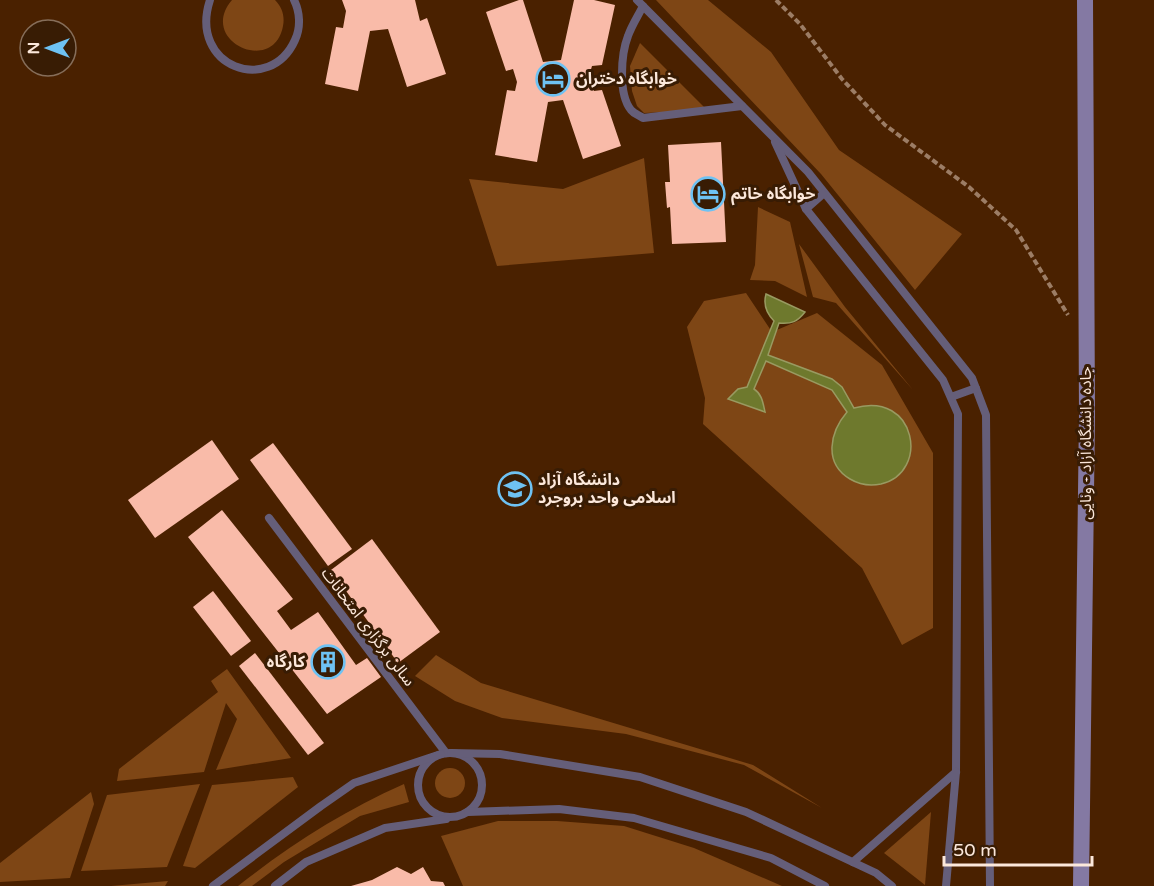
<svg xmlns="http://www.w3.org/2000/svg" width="1154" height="886" font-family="'Varela Round','Noto Sans Arabic',sans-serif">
  <rect width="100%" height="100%" fill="#4a2100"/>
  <g fill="#7e4615">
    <path d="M232 0H275C282 7 285 16 283 26 274 76 197 41 232 0Z"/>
    <polygon points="656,0 708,0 771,52 839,150 962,234 915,290 821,174"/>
    <polygon points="640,43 707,110 644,113 637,106 632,91 630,66"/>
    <polygon points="644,158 654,253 497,266 469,179 563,189"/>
    <polygon points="758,207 790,222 807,297 775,281 750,280 755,265"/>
    <polygon points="799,244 845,307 913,390 836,303 813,297"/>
    <polygon points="746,293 772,332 817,313 882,365 933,453 933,628 902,645 862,568 703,424 705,398 687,327 704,301"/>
    <polygon points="436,655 481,683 753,765 822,808 744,765 626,734 502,718 455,701 415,676"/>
    <polygon points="227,669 291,758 216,770 237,719 226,703 204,772 117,781 119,769 218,692 211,681"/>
    <circle cx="450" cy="783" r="15"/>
    <polygon points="293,777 298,787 195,868 183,866 212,785"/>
    <polygon points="200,784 167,867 81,871 107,795"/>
    <path d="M404 784 409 802 360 816 284 862 252 886H238C290 845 343 811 404 784Z"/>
    <polygon points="91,792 94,804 70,878 0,882 0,863"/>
    <polygon points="931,812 925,885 884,853"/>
    <polygon points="498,821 557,821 624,826 694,848 782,886 463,886 441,836"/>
    <polygon points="168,881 165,886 111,886"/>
  </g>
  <path fill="#6e792d" stroke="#999a61" stroke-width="1.5" d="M766 294 805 312C797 322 792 324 779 323L768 355 832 379 842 387 854 408C917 390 930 473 881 484 871 486 860 485 850 479 823 463 830 432 847 412L832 390 766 361 754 389C762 394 763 403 765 412L728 399 738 389 747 387 774 321C766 313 763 305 766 294Z"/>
  <g fill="#f9bba9">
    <polygon points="342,0 415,0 420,21 427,18 446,74 407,87 388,29 370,31 358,91 325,84 336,27 343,28 346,11"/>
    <polygon points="519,0 523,0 543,62 561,60 574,0 594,0 615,5 602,65 592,66 589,76 594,91 602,90 621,146 583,159 563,100 548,102 537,162 495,155 507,90 515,91 517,82 513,69 506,71 486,12"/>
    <polygon points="721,142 726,242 672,244 670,207 667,208 665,182 670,182 668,145"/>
    <polygon points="212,440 239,479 155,538 128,500"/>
    <polygon points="273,443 352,549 328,566 250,460"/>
    <polygon points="222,510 293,599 277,611 291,630 318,612 356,665 367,658 381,677 327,714 188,537"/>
    <polygon points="372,539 440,632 398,663 331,570"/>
    <polygon points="213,591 251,641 231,656 193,607"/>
    <polygon points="255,653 324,743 308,755 239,666"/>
    <polygon points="397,867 411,874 423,867 431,881 443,882 445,886 351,886 372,880"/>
  </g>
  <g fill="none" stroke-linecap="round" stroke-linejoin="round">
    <polyline stroke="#9c7d65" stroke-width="4" stroke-dasharray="6 3" stroke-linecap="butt" points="776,0 800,24 842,79 885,125 969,187 1016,230 1068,315"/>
    <g stroke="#655e79" stroke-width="8">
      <path d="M210 0C188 67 270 96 295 40 301 27 300 12 294 0"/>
      <polyline points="637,0 808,172 972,378 986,415 990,886"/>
      <path d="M643 6C638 16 632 25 628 36 621 54 618 94 631 110 634 114 639 115 643 118L742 106"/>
      <polyline points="775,142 806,209 943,380 958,414 956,772 946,886"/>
      <polyline points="806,209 823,194"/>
      <polyline points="951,397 976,388"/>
      <polyline points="269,518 446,753"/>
      <circle cx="450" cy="785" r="32"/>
      <polyline points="451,753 500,754 640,777 746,812 876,873 892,886"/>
      <polyline points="468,812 559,809 634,818 771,858 825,886"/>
      <polyline points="853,862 956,772"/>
      <polyline points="213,886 321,806 354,783 441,754"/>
      <polyline points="275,886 306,862 385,828 446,819"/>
    </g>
    <polyline stroke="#8479a3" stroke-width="16" points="1081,886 1087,414 1085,0"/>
  </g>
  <defs>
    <symbol id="hotel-ring" viewBox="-11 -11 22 22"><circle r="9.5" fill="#381c04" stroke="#6ec2f3" stroke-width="1.5"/><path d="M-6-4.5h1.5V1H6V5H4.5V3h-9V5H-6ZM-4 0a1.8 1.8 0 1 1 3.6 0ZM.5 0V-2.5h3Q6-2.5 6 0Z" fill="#6ec2f3"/></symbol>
    <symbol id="university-ring" viewBox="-11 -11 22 22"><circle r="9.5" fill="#381c04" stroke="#6ec2f3" stroke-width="1.5"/><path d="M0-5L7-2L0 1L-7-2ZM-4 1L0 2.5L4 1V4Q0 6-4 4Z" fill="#6ec2f3"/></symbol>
    <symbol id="building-ring" viewBox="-11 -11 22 22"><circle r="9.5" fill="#381c04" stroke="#6ec2f3" stroke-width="1.5"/><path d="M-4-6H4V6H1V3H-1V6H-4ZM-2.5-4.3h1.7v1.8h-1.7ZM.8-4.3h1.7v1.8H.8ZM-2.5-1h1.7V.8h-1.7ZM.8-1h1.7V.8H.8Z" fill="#6ec2f3"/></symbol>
  </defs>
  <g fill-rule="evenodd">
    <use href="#hotel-ring" x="534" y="60" width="38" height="38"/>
    <use href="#hotel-ring" x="689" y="175" width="38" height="38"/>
    <use href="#university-ring" x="496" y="470" width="38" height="38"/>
    <use href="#building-ring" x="309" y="643" width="38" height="38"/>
  </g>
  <g text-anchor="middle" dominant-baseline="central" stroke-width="6" stroke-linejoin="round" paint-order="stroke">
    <g font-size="16" font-weight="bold" fill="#fce8db" stroke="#381c04" text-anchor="start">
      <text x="576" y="79">خوابگاه دختران</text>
      <text x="731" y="194">خوابگاه خاتم</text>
      <text x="538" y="480">دانشگاه آزاد<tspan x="538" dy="18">اسلامی واحد بروجرد</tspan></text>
      <text x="305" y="662" text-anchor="end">کارگاه</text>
    </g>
    <g font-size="16" fill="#fce8db" stroke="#381c04">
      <text transform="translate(1086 443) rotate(-90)">جاده دانشگاه آزاد - ونایی</text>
      <text transform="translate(368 627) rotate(53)">سالن برگزاری امتحانات</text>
    </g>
  </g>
  <g transform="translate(48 48) rotate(270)"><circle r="28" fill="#381c04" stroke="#866e5a" stroke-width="1.5"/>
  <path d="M0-4.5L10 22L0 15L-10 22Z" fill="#6ec2f3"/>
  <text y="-9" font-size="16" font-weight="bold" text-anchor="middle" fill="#fce8db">N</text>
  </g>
  <path d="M944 856v9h148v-9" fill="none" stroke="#fce8db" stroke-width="3"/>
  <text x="953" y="856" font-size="18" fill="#fce8db" stroke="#381c04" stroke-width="4.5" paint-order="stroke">50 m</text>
</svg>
